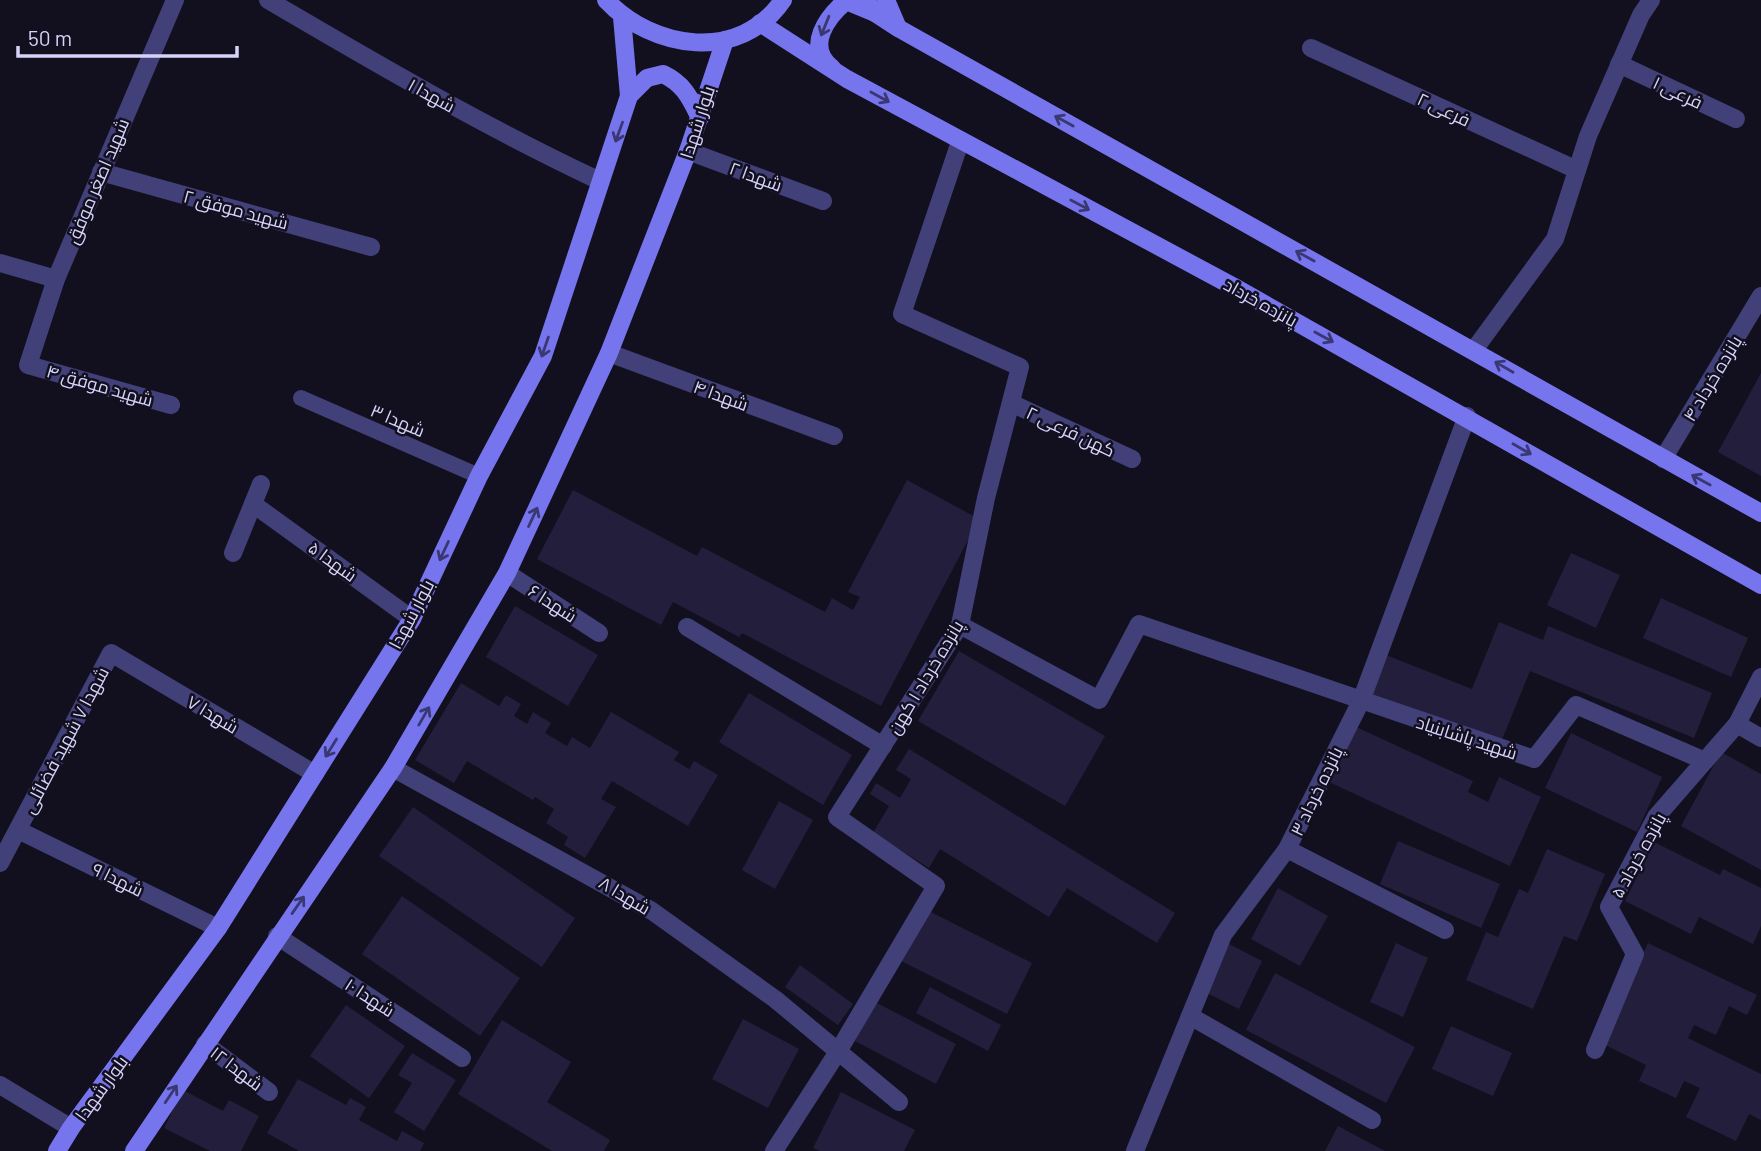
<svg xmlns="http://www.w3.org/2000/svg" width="1761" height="1151" font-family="Barlow,Cairo,sans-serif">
  <rect width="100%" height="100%" fill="#120f1f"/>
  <g fill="#241e3d">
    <polygon points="1761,373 1761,476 1718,452"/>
    <polygon points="907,480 979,519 881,706 742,633 739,637 673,602 661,625 537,559 573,490 697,556 702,547 825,612 832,598 853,610 860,597 848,592"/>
    <polygon points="1571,553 1620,575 1596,628 1547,605"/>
    <polygon points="1661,598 1748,638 1731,677 1643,638"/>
    <polygon points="515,606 598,655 568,706 486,657"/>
    <polygon points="1499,622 1543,640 1548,626 1712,693 1694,738 1530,671 1499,747 1370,694 1386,655 1472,689"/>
    <polygon points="959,651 1105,736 1065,806 918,721"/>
    <polygon points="461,683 499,706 506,695 521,704 514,716 527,724 533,712 551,723 545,733 567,746 572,737 590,748 611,712 679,752 674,760 689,769 694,761 718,775 688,826 612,781 601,799 616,807 585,858 564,845 568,837 546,823 554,809 535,797 533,800 467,761 454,783 415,760"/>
    <polygon points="749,693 852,755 823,805 719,742"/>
    <polygon points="1354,726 1473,781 1468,792 1488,802 1499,777 1541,797 1510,866 1329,782"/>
    <polygon points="1571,733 1662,777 1637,832 1545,788"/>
    <polygon points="909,749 1175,913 1157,943 1067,888 1049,917 940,849 929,868 873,833 889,806 870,794 876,783 900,798 911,779 896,770"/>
    <polygon points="1721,752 1761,774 1761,870 1681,826"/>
    <polygon points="779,801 813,820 775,889 742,870"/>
    <polygon points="413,807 575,918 542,967 379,856"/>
    <polygon points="1398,841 1500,884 1481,928 1380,884"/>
    <polygon points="1654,842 1720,875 1723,869 1761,888 1761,926 1753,944 1699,917 1691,934 1625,901"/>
    <polygon points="1547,849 1605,874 1577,941 1564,936 1533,1009 1466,980 1486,932 1498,937 1519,889 1528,893"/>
    <polygon points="1278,888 1328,916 1300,966 1251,939"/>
    <polygon points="402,896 520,978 480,1036 362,954"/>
    <polygon points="925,909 1032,963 1007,1014 899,960"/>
    <polygon points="1396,943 1428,958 1403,1017 1370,1002"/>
    <polygon points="1648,943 1757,995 1747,1015 1729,1006 1716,1035 1694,1025 1688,1038 1761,1074 1761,1120 1749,1114 1736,1141 1686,1117 1700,1088 1684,1081 1676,1098 1639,1081 1646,1065 1601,1043"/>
    <polygon points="1229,944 1262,961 1239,1009 1205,992"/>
    <polygon points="800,965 853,1004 838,1025 785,987"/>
    <polygon points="1275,973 1415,1047 1386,1103 1246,1030"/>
    <polygon points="930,987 1001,1025 988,1051 916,1013"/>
    <polygon points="875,1002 956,1044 936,1084 855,1041"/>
    <polygon points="346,1005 405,1046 369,1098 310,1056"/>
    <polygon points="743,1019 799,1049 768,1108 712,1079"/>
    <polygon points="502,1020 571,1062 547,1102 610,1140 604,1151 552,1151 458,1094"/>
    <polygon points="1451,1026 1512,1053 1493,1096 1432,1069"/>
    <polygon points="412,1053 456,1080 424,1131 394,1112 412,1083 398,1075"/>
    <polygon points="298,1079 346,1105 350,1098 366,1107 359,1120 397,1141 402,1131 424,1143 420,1151 299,1151 267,1133"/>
    <polygon points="183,1090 223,1111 229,1100 259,1116 241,1151 210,1151 164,1128"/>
    <polygon points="841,1092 915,1130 904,1151 820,1151 813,1148"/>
    <polygon points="1338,1126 1385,1151 1325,1151"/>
  </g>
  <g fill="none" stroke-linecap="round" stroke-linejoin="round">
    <polyline stroke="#414078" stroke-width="16" points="301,398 479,476"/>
    <g stroke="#414078" stroke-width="18">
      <path d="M268 0C377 64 485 127 600 181"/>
      <polyline points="1311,48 1577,170"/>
      <polyline points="1619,64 1736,119"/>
      <polyline points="688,151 823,201"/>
      <polyline points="101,172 371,247"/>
      <polyline points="0,263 56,279"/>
      <polyline points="1474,350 1555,239 1588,136 1641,15 1651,0"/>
      <polyline points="609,353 834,436"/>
      <polyline points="1011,403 1132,459"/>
      <polyline points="171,405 28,365 56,279 175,0"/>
      <polyline points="1663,459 1761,296"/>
      <polyline points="253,504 412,619"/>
      <polyline points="233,553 261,484"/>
      <polyline points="507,573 599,633"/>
      <polyline points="960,625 1099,700 1139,624 1534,759 1576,705 1705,761"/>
      <polyline points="687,627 883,746"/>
      <polyline points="1737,724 1761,738"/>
      <polyline points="393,768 652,911 775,999 899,1102"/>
      <polyline points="18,830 218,928"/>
      <polyline points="1287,849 1445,930"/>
      <polyline points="0,863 111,653 315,774"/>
      <polyline points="277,936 462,1058"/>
      <polyline points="1190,1016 1372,1120"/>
      <polyline points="205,1044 269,1092"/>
      <polyline points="1595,1050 1635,954 1609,907 1656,817 1737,724 1761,677"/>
      <polyline points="0,1085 71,1128"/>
      <polyline points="774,1151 839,1050 936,886 837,817 960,625 986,498 1020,367 902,314 960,142"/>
      <polyline points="1135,1151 1223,935 1287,849 1361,701 1467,416"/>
    </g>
    <g stroke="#7675ee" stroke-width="18">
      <path d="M606 0C653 50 740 63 783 0"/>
      <polyline points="865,0 875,13 898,28 1761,513"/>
      <polyline points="886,0 898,28"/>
      <polyline points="760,23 847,79 1236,288 1761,585"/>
      <path d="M832 68C804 47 828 16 846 1L875 13"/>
      <path d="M629 96 647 78 663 74C684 84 690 98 700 118"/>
      <polyline points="57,1151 71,1128 218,928 412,619 479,476 543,356 629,96 622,17"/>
      <polyline points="134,1151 393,768 507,573 609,353 688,151 725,40"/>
    </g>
  </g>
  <defs><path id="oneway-shaft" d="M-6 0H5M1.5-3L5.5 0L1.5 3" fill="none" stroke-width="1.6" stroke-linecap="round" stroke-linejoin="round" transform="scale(1.75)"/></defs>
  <g stroke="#3a3872">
    <use href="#oneway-shaft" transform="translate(825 26) rotate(112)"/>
    <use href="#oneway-shaft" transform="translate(880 97) rotate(29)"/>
    <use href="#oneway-shaft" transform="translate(1064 121) rotate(-151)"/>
    <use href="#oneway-shaft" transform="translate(619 132) rotate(110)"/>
    <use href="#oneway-shaft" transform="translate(1080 205) rotate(28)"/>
    <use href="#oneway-shaft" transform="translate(1305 256) rotate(-151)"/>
    <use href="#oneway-shaft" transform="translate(1324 337) rotate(29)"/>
    <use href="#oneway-shaft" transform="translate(545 347) rotate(109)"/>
    <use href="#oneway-shaft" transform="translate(1504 367) rotate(-150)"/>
    <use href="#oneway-shaft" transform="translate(1522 449) rotate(30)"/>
    <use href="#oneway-shaft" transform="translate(1701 480) rotate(-151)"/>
    <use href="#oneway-shaft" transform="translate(533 517) rotate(-65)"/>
    <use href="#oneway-shaft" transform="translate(444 551) rotate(115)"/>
    <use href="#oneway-shaft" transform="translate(424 716) rotate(-60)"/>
    <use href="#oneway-shaft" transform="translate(331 748) rotate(122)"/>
    <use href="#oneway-shaft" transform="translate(298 905) rotate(-55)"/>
    <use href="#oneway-shaft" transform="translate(171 1094) rotate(-56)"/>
  </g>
  <g text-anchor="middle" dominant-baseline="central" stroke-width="5" stroke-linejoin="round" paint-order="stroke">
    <g font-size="18" fill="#d6d3fa" stroke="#120f1f">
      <text transform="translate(1678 92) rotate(25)">فرعی ۱</text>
      <text transform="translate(432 95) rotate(29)">شهدا ۱</text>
      <text transform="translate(1444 109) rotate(25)">فرعی ۲</text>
      <text transform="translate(697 122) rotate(-72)">بلوار شهدا</text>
      <text transform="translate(756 176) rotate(20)">شهدا ۲</text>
      <text transform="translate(97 181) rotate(-67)">شهید اصغر موفق</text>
      <text transform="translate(236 209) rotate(15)">شهید موفق ۲</text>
      <text transform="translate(1261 302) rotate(29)">پانزده خرداد</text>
      <text transform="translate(1712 378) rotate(-59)">پانزده خرداد ۴</text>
      <text transform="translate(100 385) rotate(16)">شهید موفق ۴</text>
      <text transform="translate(721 395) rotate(20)">شهدا ۴</text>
      <text transform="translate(398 420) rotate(23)">شهدا ۳</text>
      <text transform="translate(1071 431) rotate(25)">کهن فرعی ۲</text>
      <text transform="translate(333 561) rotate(36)">شهدا ۵</text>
      <text transform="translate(553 603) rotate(33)">شهدا ۶</text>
      <text transform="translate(411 614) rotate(-62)">بلوار شهدا</text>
      <text transform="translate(925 677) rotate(-59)">پانزده خرداد ۱ کهن</text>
      <text transform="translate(213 714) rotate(31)">شهدا ۷</text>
      <text transform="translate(1467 737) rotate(18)">شهید پاشابنیاد</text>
      <text transform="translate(65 740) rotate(-62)">شهدا ۷ شهید فضائلی</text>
      <text transform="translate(1316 791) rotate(-64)">پانزده خرداد ۳</text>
      <text transform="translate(1638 855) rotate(-61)">پانزده خرداد ۵</text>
      <text transform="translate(118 879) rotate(26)">شهدا ۹</text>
      <text transform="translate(625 895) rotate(31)">شهدا ۸</text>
      <text transform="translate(370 997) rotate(33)">شهدا ۱۰</text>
      <text transform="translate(237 1068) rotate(37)">شهدا ۱۲</text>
      <text transform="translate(101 1088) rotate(-54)">بلوار شهدا</text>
    </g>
  </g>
  <path d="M18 46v10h219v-10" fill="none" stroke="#d6d3fa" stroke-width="3.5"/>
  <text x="28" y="46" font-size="21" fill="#d6d3fa" stroke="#120f1f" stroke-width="5" paint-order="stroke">50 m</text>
</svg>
